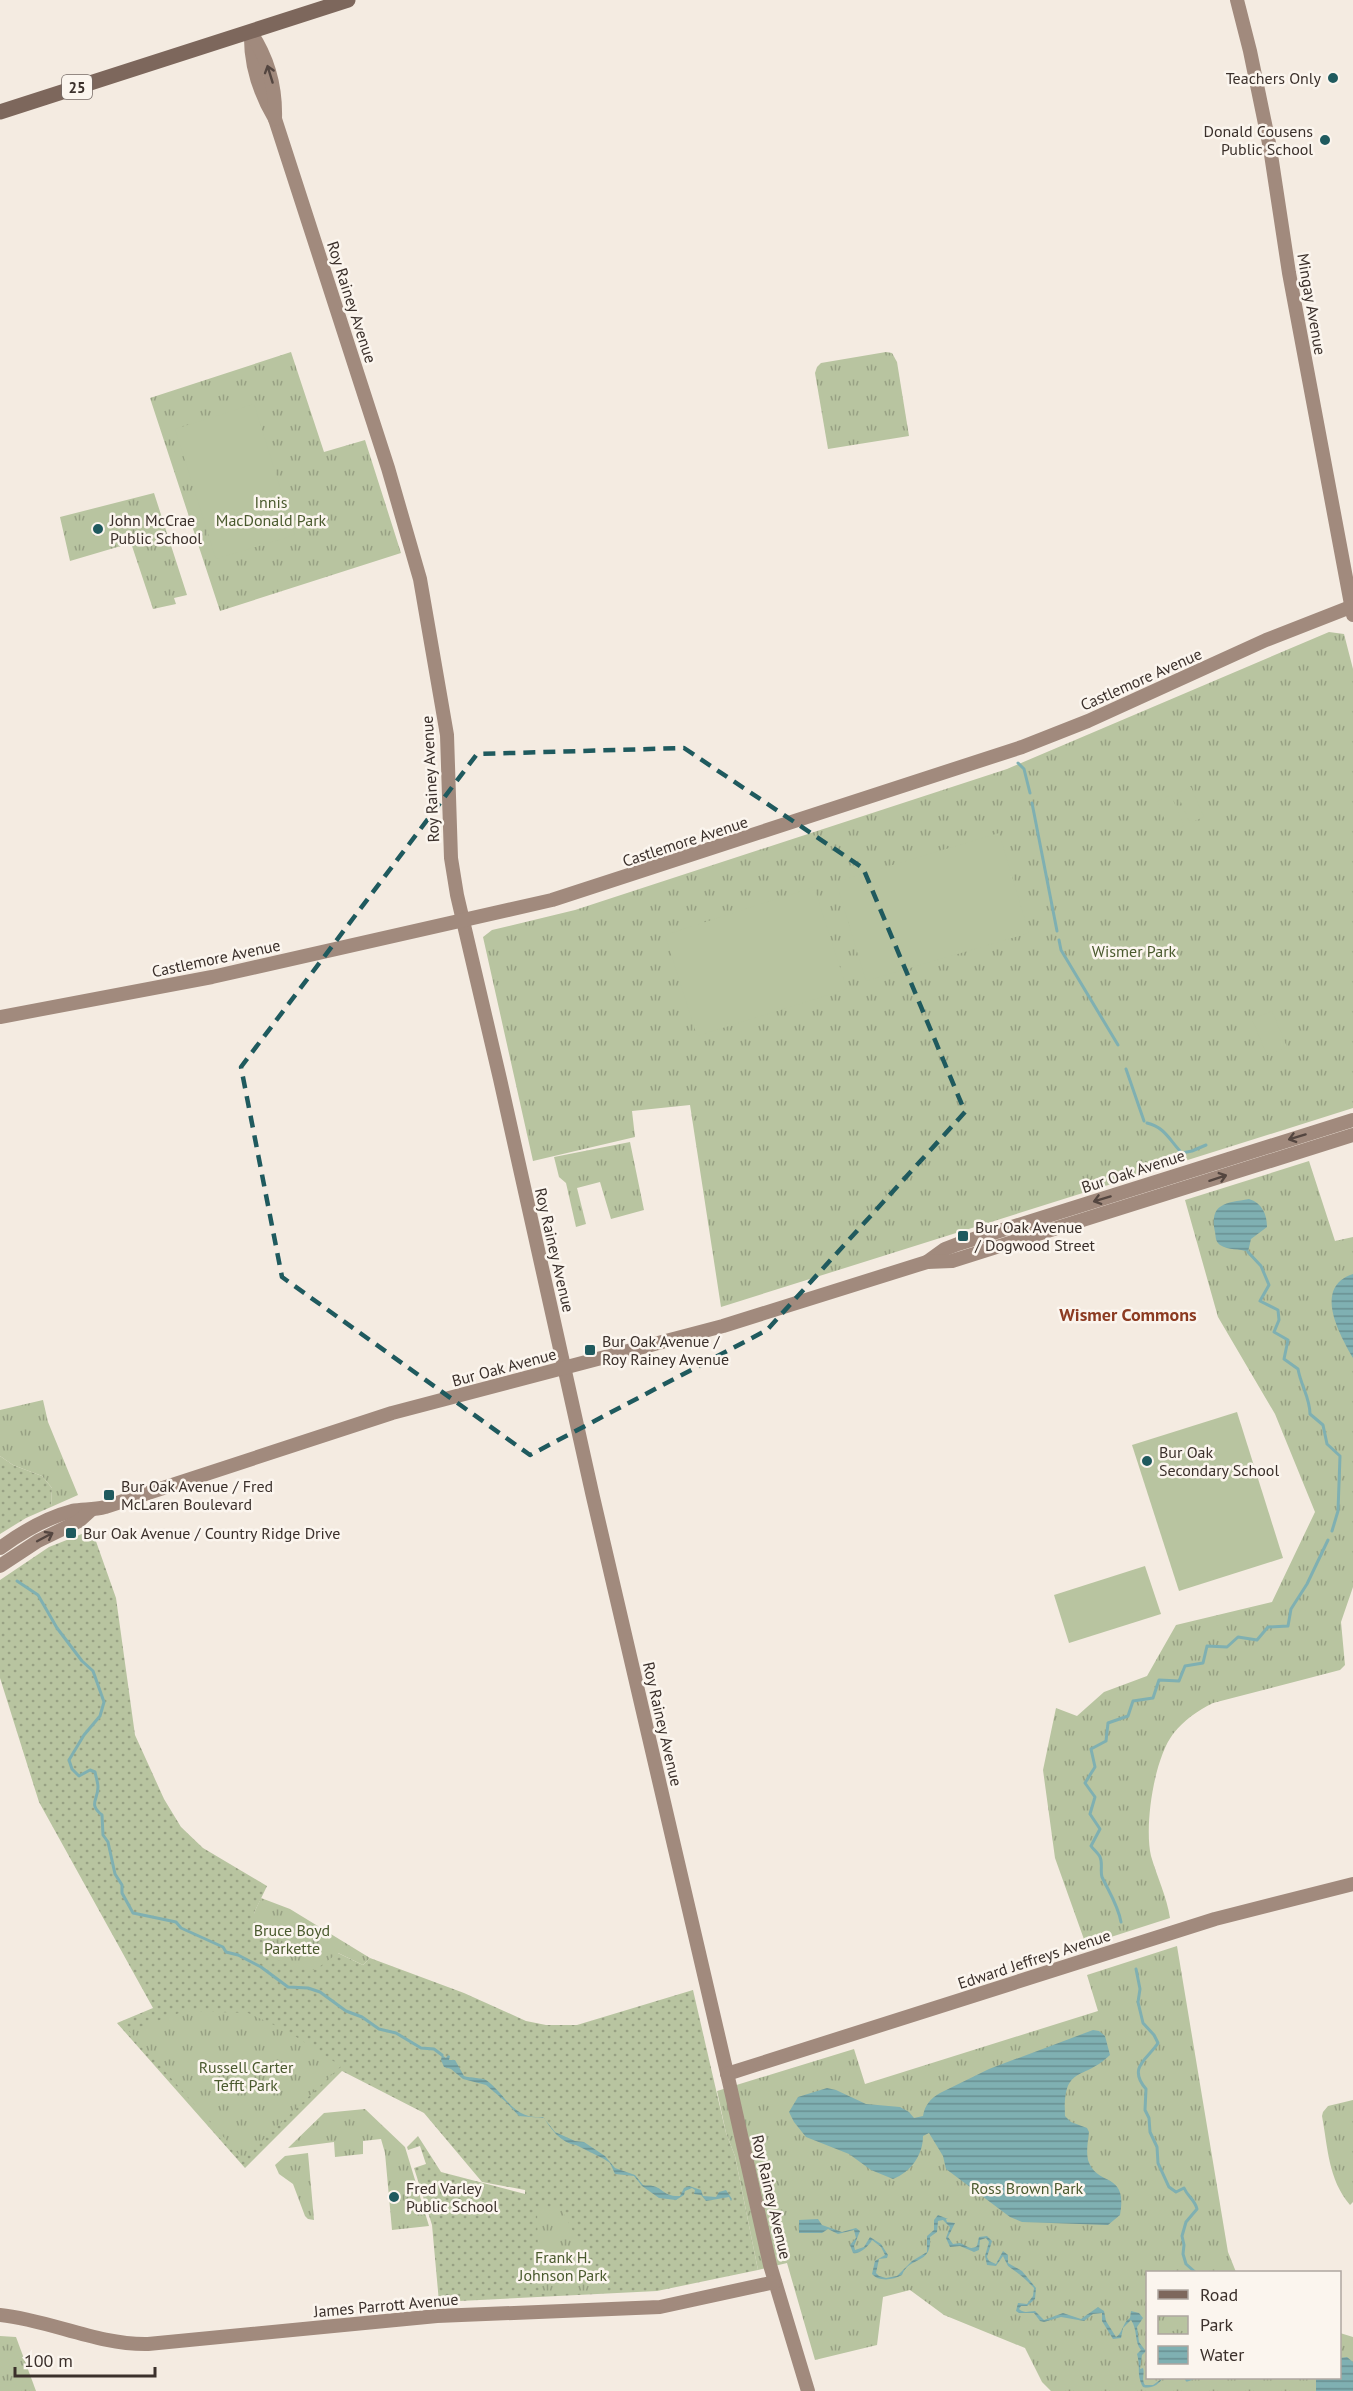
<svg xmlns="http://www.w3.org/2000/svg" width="1353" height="2391" font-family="'PT Sans',sans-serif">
  <defs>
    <pattern id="grass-dots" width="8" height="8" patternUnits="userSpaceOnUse" patternTransform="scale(1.5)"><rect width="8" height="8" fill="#b8c4a0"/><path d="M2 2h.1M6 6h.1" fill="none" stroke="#97a083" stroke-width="1.8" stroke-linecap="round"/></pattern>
    <pattern id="park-tufts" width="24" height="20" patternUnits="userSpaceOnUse" patternTransform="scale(1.5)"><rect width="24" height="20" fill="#b8c4a0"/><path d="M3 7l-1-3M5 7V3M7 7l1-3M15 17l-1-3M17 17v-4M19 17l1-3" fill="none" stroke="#97a083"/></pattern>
    <pattern id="water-rules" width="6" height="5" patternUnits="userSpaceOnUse" patternTransform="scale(1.5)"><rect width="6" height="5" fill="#7fb0b2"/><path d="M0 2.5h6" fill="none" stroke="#699091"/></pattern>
  </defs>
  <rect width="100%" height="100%" fill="#f4ebe1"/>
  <g fill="url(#grass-dots)">
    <polygon points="0,1456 13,1465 42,1476 52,1488 51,1507 26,1518 0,1534"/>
    <polygon points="92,1530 116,1598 135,1735 164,1799 181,1827 203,1848 267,1886 254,1913 363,1965 370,1958 464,1993 526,2021 546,2025 577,2025 693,1990 726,2133 735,2156 758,2270 657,2291 439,2302 432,2225 414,2168 426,2164 420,2146 408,2150 407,2147 418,2136 441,2172 525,2194 525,2190 482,2182 424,2113 342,2071 245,2168 117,2023 153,2008 39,1802 0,1678 0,1580 49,1547"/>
  </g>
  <g fill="url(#park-tufts)">
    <polygon points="291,352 324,452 365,440 401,553 220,611 150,398"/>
    <polygon points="886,352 892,353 897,362 909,436 828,449 815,373 817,367 821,363"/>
    <polygon points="154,493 187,595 174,598 176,604 153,609 131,543 70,561 60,517"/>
    <polygon points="1329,632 1344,634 1353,669 1353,1108 721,1307 690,1105 632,1111 635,1137 533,1161 483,937 492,930 575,910 1007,769"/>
    <polygon points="630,1142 644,1210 611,1219 600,1182 577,1188 586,1224 576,1227 566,1183 559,1177 554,1157"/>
    <path d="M1309 1161 1335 1241 1353 1237V1587L1341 1622 1345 1665 1340 1670 1213 1703C1197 1711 1184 1720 1173 1734 1154 1759 1144 1826 1151 1856 1157 1877 1167 1897 1170 1918L1086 1945 1055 1858 1043 1770 1056 1708 1077 1716 1104 1692 1147 1676 1176 1625 1272 1602 1315 1512 1275 1414 1218 1317 1185 1200Z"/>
    <polygon points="43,1400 48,1422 78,1495 51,1507 52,1488 42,1476 13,1465 0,1456 0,1410"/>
    <polygon points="261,1898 290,1909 370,1958 363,1965 338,1953 315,1970 293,1967 274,1958 254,1913"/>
    <polygon points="1177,1946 1228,2252 1236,2272 1148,2272 1148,2378 1340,2378 1340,2333 1353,2337 1353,2391 1051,2391 1042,2382 1025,2348 944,2315 910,2290 883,2297 877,2345 815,2360 787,2263 758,2270 735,2156 726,2133 717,2091 854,2049 865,2084 1098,2011 1087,1975"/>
    <polygon points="185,2011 248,2013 287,2031 341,2066 243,2159 129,2031"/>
    <path d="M1353 2100V2202L1350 2205C1328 2179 1328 2148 1322 2116L1323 2112 1328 2106Z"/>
    <polygon points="365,2109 405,2147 429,2226 392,2230 385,2153 381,2139 363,2141 363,2154 335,2157 334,2142 288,2148 324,2113"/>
    <polygon points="308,2153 314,2220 308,2219 305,2216 293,2184 279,2174 275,2165 285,2156"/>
    <polygon points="561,2208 604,2291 539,2294 537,2209"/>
    <polygon points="0,2336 16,2337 36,2391 0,2391"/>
  </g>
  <g fill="#b8c4a0">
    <polygon points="254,404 295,535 216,559 175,429"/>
    <polygon points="1191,787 1204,817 1190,823 1177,793"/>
    <polygon points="1171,795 1184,826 1170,832 1157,801"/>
    <polygon points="999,833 1029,933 866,981 836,882"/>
    <polygon points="814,887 847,989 697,1036 665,935"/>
    <polygon points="1272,1011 1287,1047 1267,1055 1252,1019"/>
    <polygon points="1237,1412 1283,1558 1179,1591 1132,1445"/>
    <polygon points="1145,1566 1161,1614 1069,1643 1054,1595"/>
  </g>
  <g fill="url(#water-rules)">
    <path d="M1249 1199C1262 1203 1267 1214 1267 1227L1251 1239 1248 1252C1239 1248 1229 1251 1220 1245 1215 1241 1216 1237 1215 1232 1209 1203 1226 1203 1249 1199Z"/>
    <path d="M1353 1274V1358C1339 1333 1313 1287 1353 1274Z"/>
    <path d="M1093 2030 1099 2031 1105 2036 1110 2055C1082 2082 1063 2064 1065 2116L1071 2122 1087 2128 1089 2132C1088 2141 1086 2151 1088 2160 1097 2188 1128 2170 1120 2215L1108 2225 1022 2222 1010 2217 946 2169 943 2156 929 2133 923 2136C923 2155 911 2172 893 2179L871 2170 849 2154 806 2137 794 2122 789 2112 798 2097 827 2088 836 2090 866 2104 900 2107 909 2112 914 2118 923 2116C925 2105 930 2099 940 2093L989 2069Z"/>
    <path d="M442 2055 446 2058 448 2055 450 2056 449 2060H455L464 2076C470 2078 483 2078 486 2080 507 2095 512 2120 543 2117L555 2132 575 2141 584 2142 605 2156 615 2168 635 2175 643 2185C646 2186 649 2185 653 2186 663 2188 664 2197 680 2196L684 2188 689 2186 701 2190 703 2196 716 2197 719 2192 726 2190 732 2199 731 2201 729 2197 706 2201 701 2195 694 2194 695 2190 692 2188 685 2191 684 2195 676 2200 659 2198 642 2186 634 2176 615 2174 610 2163 604 2159 576 2145C561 2143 551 2129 544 2118L519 2116 506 2102 486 2085 463 2079 451 2069 444 2067 441 2060Z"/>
    <path d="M938 2215 948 2219H946L947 2222 955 2223 948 2237 953 2244C955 2244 958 2243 960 2243 967 2245 969 2251 977 2246L979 2237 987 2236 992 2241 987 2257 989 2261 996 2264 1003 2251 1008 2255V2263L1022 2271 1036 2288 1035 2299 1027 2306H1021L1019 2309C1025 2314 1028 2311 1035 2311L1044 2320 1063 2313 1081 2319 1098 2307 1104 2311 1106 2321 1116 2337C1123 2333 1122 2323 1130 2318L1131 2311 1139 2313 1143 2318 1137 2327 1139 2342 1145 2350 1147 2346V2350L1142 2355 1140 2369 1143 2368C1145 2374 1141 2379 1145 2385H1153L1163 2378C1158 2385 1152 2389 1143 2387 1136 2374 1141 2368 1137 2354L1141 2350C1134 2342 1138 2330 1131 2320L1123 2328 1121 2338 1113 2339 1102 2321V2313L1093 2314 1084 2321 1061 2317 1044 2322 1040 2321 1034 2313H1019L1016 2311 1018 2303 1027 2304 1033 2296 1034 2288C1025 2278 1018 2273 1008 2266L1003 2256 996 2266 987 2265 985 2256 989 2242 986 2238 980 2240 979 2250 974 2252 960 2246 950 2247 946 2238 950 2227 943 2220 938 2221 937 2232 930 2237C932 2266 910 2255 902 2275 893 2280 879 2282 872 2274L875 2261 885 2255 881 2247 872 2240C869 2246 859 2255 853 2253L850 2245 856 2238 854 2230 838 2234 828 2229 822 2233H799V2220L818 2219 822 2225 842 2232 856 2228 860 2231 854 2246 855 2250 864 2247 870 2237 881 2244 888 2255 887 2258 879 2259 876 2273 879 2276 886 2278 897 2276 912 2261 927 2252V2236L934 2230V2220Z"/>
    <polygon points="1347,2357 1353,2362 1353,2391 1316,2391 1316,2378 1340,2378 1340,2358"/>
  </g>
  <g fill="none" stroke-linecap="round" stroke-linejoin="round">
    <g stroke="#7fb0b2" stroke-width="3">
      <polyline points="1018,763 1024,769 1030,793"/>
      <polyline points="1032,803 1057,931"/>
      <polyline points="1059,940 1061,950 1118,1045"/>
      <polyline points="1126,1069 1144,1121"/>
      <path d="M1147 1123C1165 1127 1170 1141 1182 1153L1192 1151 1206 1145"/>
      <path d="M1248 1252 1261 1266 1269 1285 1260 1301 1278 1310 1279 1320 1274 1332 1288 1340 1284 1359 1298 1369C1301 1386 1310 1398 1310 1414L1323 1425 1327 1444 1340 1456 1338 1511 1332 1531"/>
      <path d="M17 1581 38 1595 57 1628 82 1661 93 1671 104 1702 100 1716 84 1735 69 1760 72 1769 79 1776 90 1770 95 1772C96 1777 98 1783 98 1787 98 1800 88 1804 102 1815L103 1835 108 1842 115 1874 122 1885V1893L133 1913 176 1922 181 1928 223 1947 226 1952 238 1955 261 1967 288 1987 308 1988 320 1992 346 2011 362 2017 379 2029 396 2033 421 2048 434 2049 442 2055"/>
      <path d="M1121 1922C1118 1905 1109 1892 1102 1877 1100 1871 1103 1863 1100 1857 1098 1853 1093 1849 1091 1846L1100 1829 1090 1814 1095 1797 1085 1783 1095 1767 1091 1749 1106 1741 1108 1723 1128 1716 1133 1701 1153 1698 1159 1680 1179 1681 1185 1666 1203 1663 1207 1646 1227 1647 1238 1637 1257 1640 1268 1627 1288 1626 1291 1609 1307 1584 1328 1540"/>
      <path d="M1136 1969 1140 1989 1138 2002 1143 2023 1154 2035 1158 2043C1148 2059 1127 2067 1146 2089L1145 2110 1149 2118 1150 2132 1157 2147 1158 2163 1169 2187 1176 2192 1184 2188C1188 2197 1195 2200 1197 2209L1186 2222 1182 2236 1184 2245 1183 2254 1186 2264 1195 2272"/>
      <polyline points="1186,2378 1187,2380 1193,2378"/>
    </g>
    <g stroke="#a18a7d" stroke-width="14">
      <polyline points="1237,0 1250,51 1270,148 1289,273 1353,615"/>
      <path d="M251 33C250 64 259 92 275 119L388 468 420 579 447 735 451 858 457 895 500 1079 593 1497 730 2086 770 2265 808 2391"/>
      <path d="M251 33C269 60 276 87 275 119"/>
      <polyline points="0,1017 212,977 552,900 1022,747 1088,721 1266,640 1353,606"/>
      <polyline points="927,1262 945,1249 958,1244 1353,1120"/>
      <path d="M0 1548C22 1532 45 1518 72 1511 83 1509 94 1510 105 1507L392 1413 723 1326 927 1262 952 1261 1353 1135"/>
      <polyline points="0,1566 38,1541 79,1521 91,1510"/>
      <polyline points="727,2074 1215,1919 1353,1884"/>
      <path d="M0 2315C50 2320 97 2345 148 2344L437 2316 660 2307 775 2282"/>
    </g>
    <polyline stroke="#7d675c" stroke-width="15" points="0,112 348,0"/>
  </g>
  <defs><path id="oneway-shaft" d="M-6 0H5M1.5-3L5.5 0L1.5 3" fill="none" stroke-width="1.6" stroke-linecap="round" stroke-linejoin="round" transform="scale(1.5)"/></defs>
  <g stroke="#544640">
    <use href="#oneway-shaft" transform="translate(270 74) rotate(-107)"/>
    <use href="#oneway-shaft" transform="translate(1297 1137) rotate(163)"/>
    <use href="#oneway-shaft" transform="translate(1218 1178) rotate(-18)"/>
    <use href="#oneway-shaft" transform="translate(1102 1199) rotate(163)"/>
    <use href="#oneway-shaft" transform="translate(45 1537) rotate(-28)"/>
  </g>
  <path fill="none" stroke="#1f5a5e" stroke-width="4.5" stroke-dasharray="12 8" stroke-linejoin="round" d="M684 748 863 868 965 1112 767 1330 530 1455 282 1277 241 1067 477 754Z"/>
  <g fill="#1f5a5e" stroke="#fbf5ee" stroke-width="2">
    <circle cx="1333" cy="78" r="6"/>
    <circle cx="1325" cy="140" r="6"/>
    <circle cx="98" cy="529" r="6"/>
    <rect x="957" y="1230" width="12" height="12" rx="3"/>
    <rect x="584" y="1344" width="12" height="12" rx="3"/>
    <circle cx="1147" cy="1461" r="6"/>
    <rect x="103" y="1489" width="12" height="12" rx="3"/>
    <rect x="65" y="1527" width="12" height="12" rx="3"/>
    <circle cx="394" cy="2197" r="6"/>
  </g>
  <g text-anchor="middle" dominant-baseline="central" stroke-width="5" stroke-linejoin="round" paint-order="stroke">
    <rect fill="#fbf5ee" stroke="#756b66" stroke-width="1.5" x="62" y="75" width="30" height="24" rx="4.5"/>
    <g font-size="15" font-weight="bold" fill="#3b302b">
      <text x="77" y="87">25</text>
    </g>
    <g font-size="16" fill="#3b302b" stroke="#fbf5ee" text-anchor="start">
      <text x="1321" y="78" text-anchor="end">Teachers Only</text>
      <text x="1313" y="131" text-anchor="end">Donald Cousens<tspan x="1313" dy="18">Public School</tspan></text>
      <text x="110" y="520">John McCrae<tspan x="110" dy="18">Public School</tspan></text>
      <text x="975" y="1227">Bur Oak Avenue<tspan x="975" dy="18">/ Dogwood Street</tspan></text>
      <text x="602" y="1341">Bur Oak Avenue /<tspan x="602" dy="18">Roy Rainey Avenue</tspan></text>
      <text x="1159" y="1452">Bur Oak<tspan x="1159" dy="18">Secondary School</tspan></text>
      <text x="121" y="1486">Bur Oak Avenue / Fred<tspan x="121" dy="18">McLaren Boulevard</tspan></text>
      <text x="83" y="1533">Bur Oak Avenue / Country Ridge Drive</text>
      <text x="406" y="2188">Fred Varley<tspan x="406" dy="18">Public School</tspan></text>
    </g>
    <g font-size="16" fill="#3b302b" stroke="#fbf5ee">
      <text transform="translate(352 302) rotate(72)">Roy Rainey Avenue</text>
      <text transform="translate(1312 304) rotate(80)">Mingay Avenue</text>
      <text transform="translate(1141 679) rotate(-24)">Castlemore Avenue</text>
      <text transform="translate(430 779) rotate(-93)">Roy Rainey Avenue</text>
      <text transform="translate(685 841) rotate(-18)">Castlemore Avenue</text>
      <text transform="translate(216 958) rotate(-12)">Castlemore Avenue</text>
      <text transform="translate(1133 1171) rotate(-18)">Bur Oak Avenue</text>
      <text transform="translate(555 1250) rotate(77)">Roy Rainey Avenue</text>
      <text transform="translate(504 1367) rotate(-15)">Bur Oak Avenue</text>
      <text transform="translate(663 1724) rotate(77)">Roy Rainey Avenue</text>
      <text transform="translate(1034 1959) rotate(-18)">Edward Jeffreys Avenue</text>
      <text transform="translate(772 2197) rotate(77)">Roy Rainey Avenue</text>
      <text transform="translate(386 2305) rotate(-5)">James Parrott Avenue</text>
    </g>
    <g font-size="16" fill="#4a5a2e" stroke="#fbf5ee">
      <text x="271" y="502">Innis<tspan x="271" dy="18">MacDonald Park</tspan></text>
      <text x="1134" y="951">Wismer Park</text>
      <text x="292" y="1930">Bruce Boyd<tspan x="292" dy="18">Parkette</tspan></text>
      <text x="246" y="2067">Russell Carter<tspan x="246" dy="18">Tefft Park</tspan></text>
      <text x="1027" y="2188">Ross Brown Park</text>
      <text x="563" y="2257">Frank H.<tspan x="563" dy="18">Johnson Park</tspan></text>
    </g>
    <g font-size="18" font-weight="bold" fill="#8c3b22" stroke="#fbf5ee">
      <text x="1128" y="1314">Wismer Commons</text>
    </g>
  </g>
  <rect x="1146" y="2271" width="195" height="108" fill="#fbf5ee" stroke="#aea6a0" stroke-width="1.5"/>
  <rect x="1158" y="2290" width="30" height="9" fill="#7d675c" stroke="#aea6a0" stroke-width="1.5"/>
  <text x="1200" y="2301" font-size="18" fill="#3b302b">Road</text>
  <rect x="1158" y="2316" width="30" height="18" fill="url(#park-tufts)" stroke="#aea6a0" stroke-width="1.5"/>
  <text x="1200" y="2331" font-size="18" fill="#3b302b">Park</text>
  <rect x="1158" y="2346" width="30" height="18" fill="url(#water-rules)" stroke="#aea6a0" stroke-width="1.5"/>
  <text x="1200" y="2361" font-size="18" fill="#3b302b">Water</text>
  <path d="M15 2367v9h140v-9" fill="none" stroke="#3b302b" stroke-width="3"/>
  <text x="24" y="2367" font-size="18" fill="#3b302b" stroke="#fbf5ee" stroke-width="4.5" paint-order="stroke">100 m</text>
</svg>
